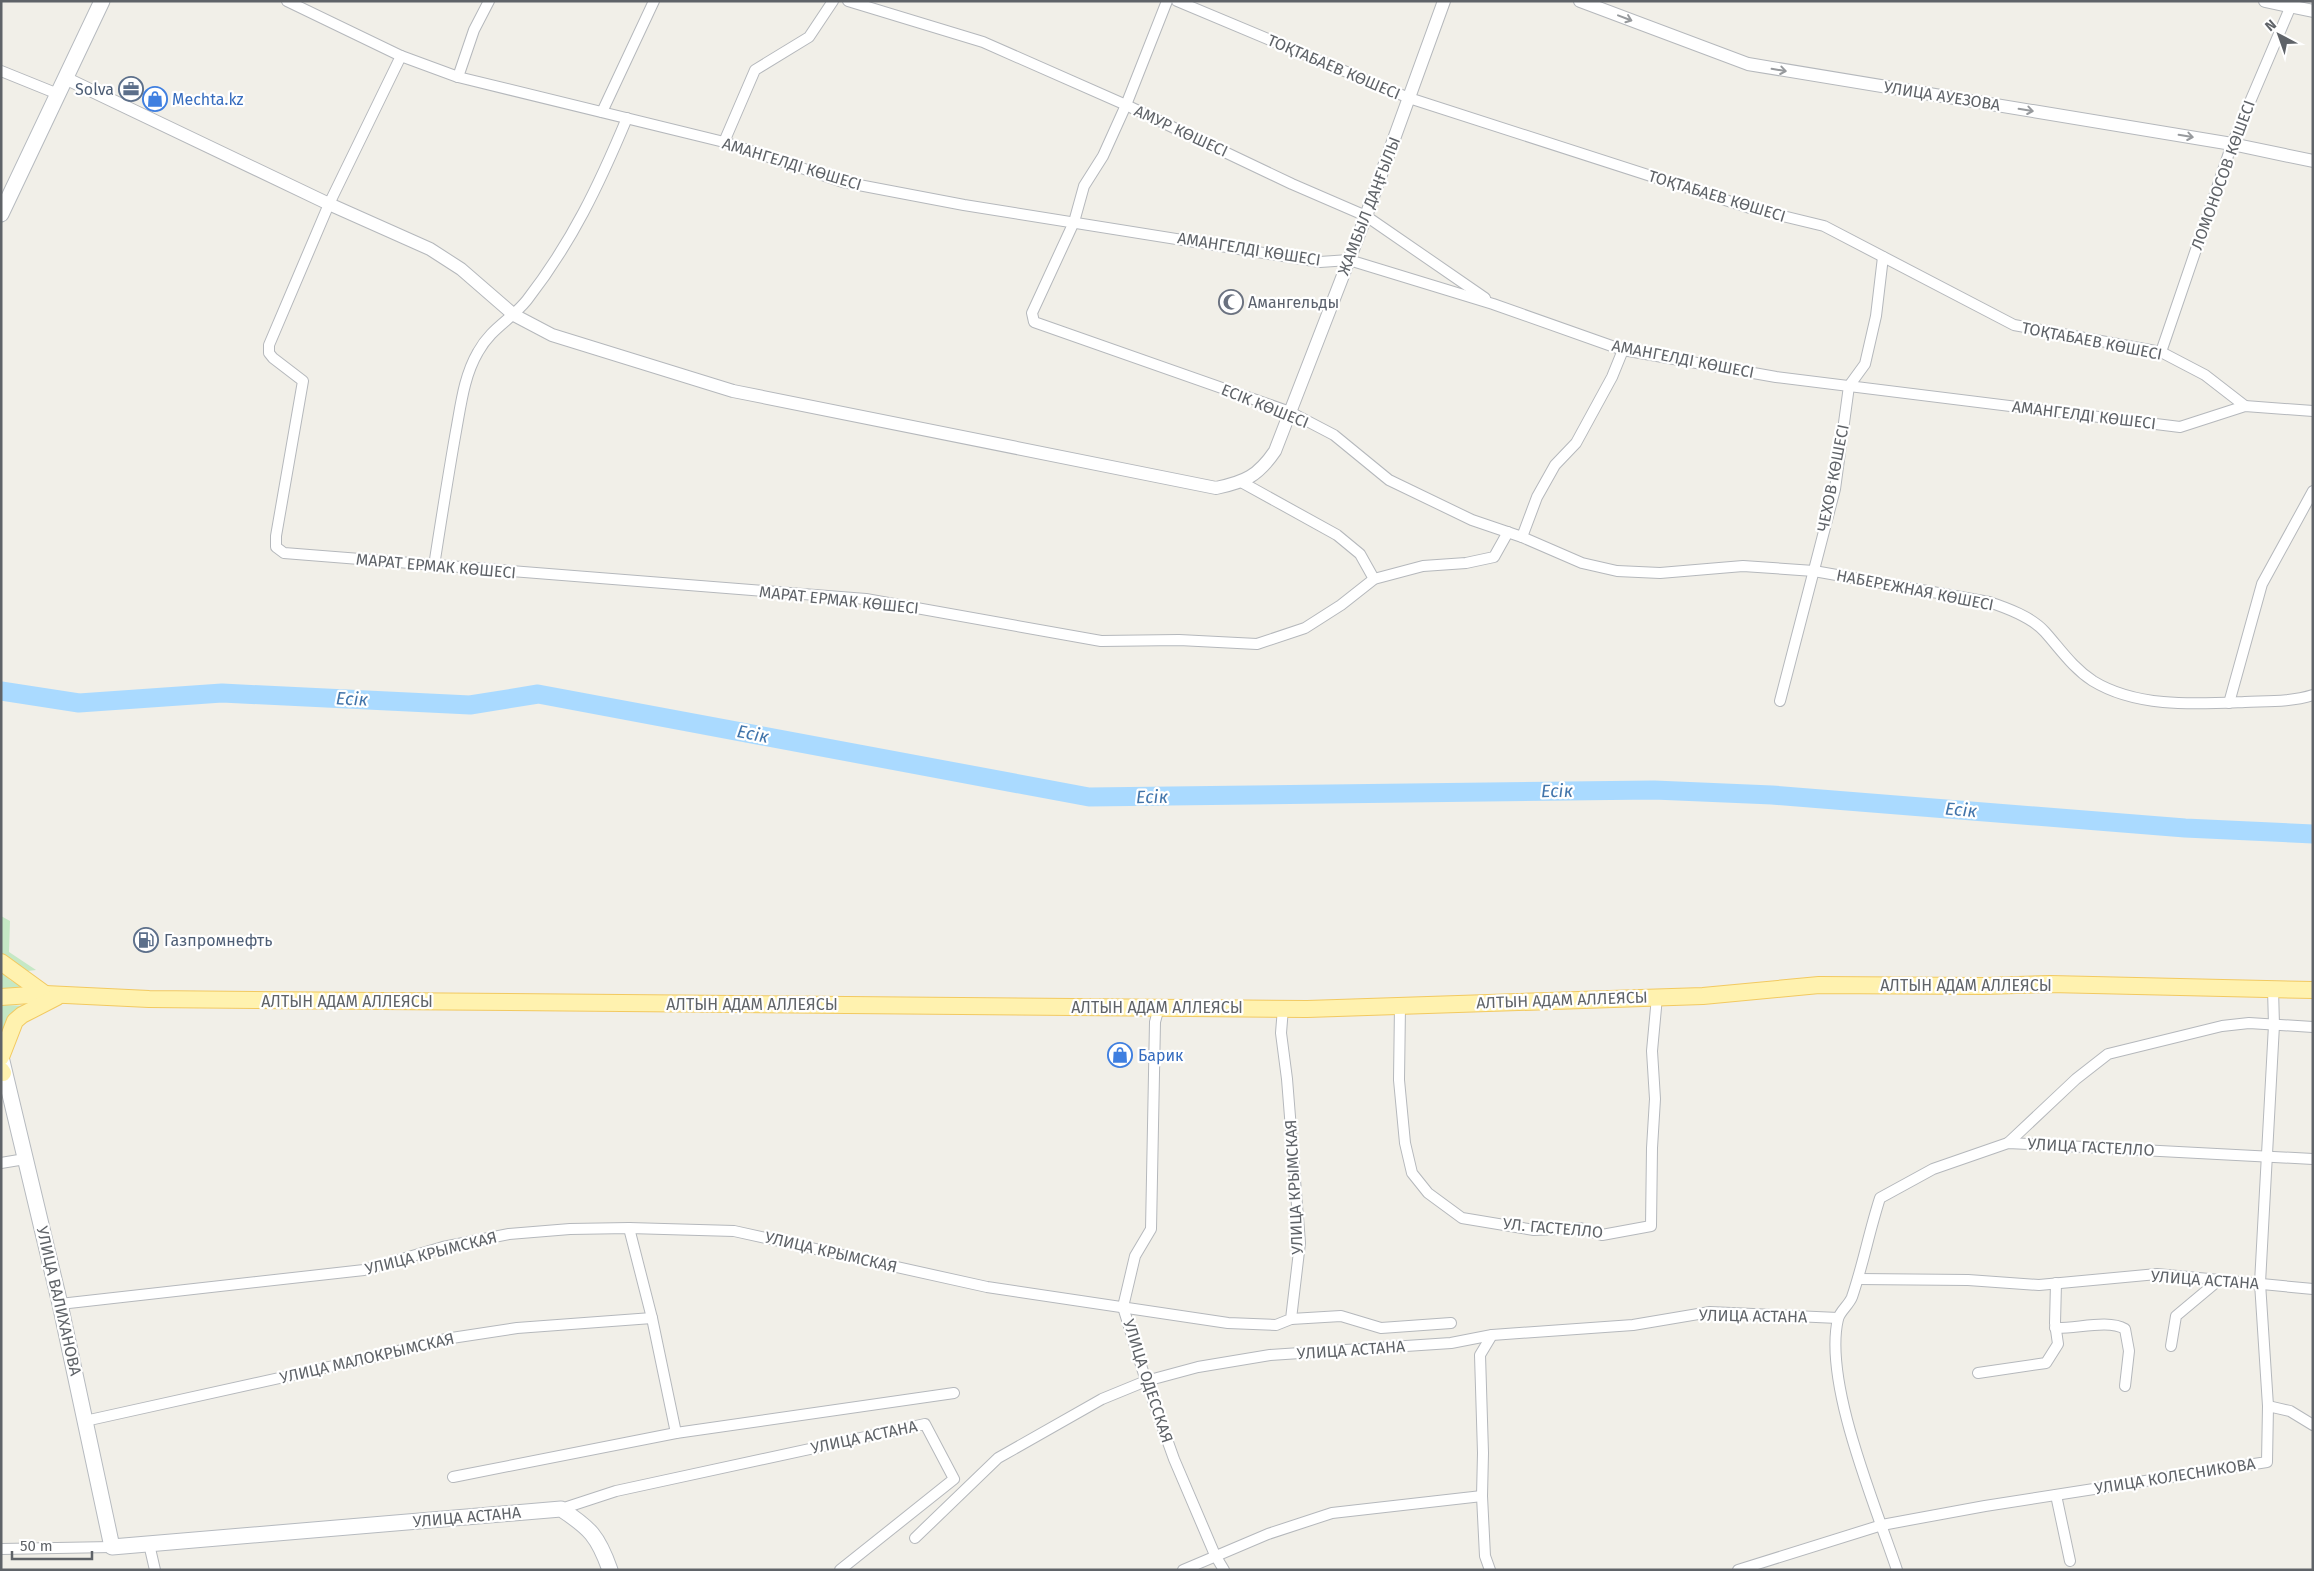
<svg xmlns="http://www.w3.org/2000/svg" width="2314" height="1571" font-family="'Fira Sans',sans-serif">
  <rect width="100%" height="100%" fill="#f1efe8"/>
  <g fill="#c5e8c5">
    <polygon points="1,916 10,921 9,952 36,970 19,972 1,954"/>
    <polygon points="1,970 10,980 33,993 1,990"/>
    <polygon points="1,1005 31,1006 1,1040"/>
  </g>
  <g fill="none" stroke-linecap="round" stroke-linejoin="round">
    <polyline stroke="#aadaff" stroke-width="19" points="1,691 79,703 222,693 470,705 538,694 1089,797 1654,790 1772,795 2185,828 2313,834"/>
    <defs>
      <g id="minor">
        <polyline points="287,1 401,56 458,77 724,142 843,182 964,205 1320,262 1349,260 1493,304 1623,350 1776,377 2180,427 2245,406 2313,411"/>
        <polyline points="848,1 983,42 1126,105 1292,184 1366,216 1485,298"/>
        <path d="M1167 1 1126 105 1103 156 1084 186 1074 222 1032 313 1034 322 1290 412 1334 435 1389 480 1472 520 1522 537 1582 563 1617 571 1660 573 1743 566 1814 571 1989 602C2007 608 2032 617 2045 632 2061 650 2073 668 2093 681 2137 708 2196 704 2245 702 2268 701 2291 702 2313 695"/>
        <polyline points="1177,1 1409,98 1750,208 1824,226 2014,325 2161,352 2205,375 2245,406"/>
        <polyline points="401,56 329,204 269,345 269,353 273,358 303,381 276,536 276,547 284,553 866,599 1101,641 1179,640 1257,644 1305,628 1341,605 1374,579 1423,566 1466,563 1494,557 1508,532"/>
        <polyline points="1,71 58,94"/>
        <polyline points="458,77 474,30 489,1"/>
        <polyline points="602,112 654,1"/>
        <polyline points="724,142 755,70 809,37 833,1"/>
        <polyline points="2161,352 2232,144 2293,1"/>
        <polyline points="1243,483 1337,535 1360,554 1374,579"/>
        <polyline points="1522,537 1537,497 1555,465 1576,443 1612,377 1623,350"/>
        <path d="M434 566C441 521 448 476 456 431 461 404 464 376 478 352 491 328 511 320 527 300 572 242 599 185 627 118"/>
        <polyline points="1780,701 1835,489 1849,386 1865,364 1876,316 1883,257"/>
        <polyline points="2229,703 2262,584 2313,491"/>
        <polyline points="1400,1006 1399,1080 1405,1143 1412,1173 1428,1193 1462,1218 1534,1230 1580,1228 1602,1235 1651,1226 1652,1148 1655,1099 1652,1051 1657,997"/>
        <polyline points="1159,1007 1155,1022 1151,1229 1135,1256 1123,1307 1146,1381 1174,1459 1215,1555 1224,1570"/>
        <polyline points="2008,1143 2076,1079 2108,1054 2222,1026 2249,1023 2313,1027"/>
        <polyline points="1,1163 25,1159"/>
        <polyline points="629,1228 652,1318 676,1433"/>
        <polyline points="1858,1279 1968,1280 2039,1285 2157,1274 2313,1289"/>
        <polyline points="60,1304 364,1270 443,1247 509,1234 570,1229 629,1228 734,1231 987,1287 1228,1323 1276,1325 1291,1319 1300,1243 1287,1079 1281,1033 1283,1008"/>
        <polyline points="1291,1319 1341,1316 1381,1328 1451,1323"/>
        <path d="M2055 1328C2076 1329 2108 1319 2125 1329L2129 1351 2125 1386"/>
        <polyline points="2171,1346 2176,1316 2219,1280"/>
        <polyline points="1978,1373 2046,1363 2058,1344 2055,1323 2056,1283"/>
        <polyline points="2268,1406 2290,1411 2313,1425"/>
        <polyline points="85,1421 374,1357 445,1339 517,1328 652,1318"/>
        <polyline points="453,1477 676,1433 954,1393"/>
        <polyline points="2056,1495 2070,1561"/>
        <polyline points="561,1509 616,1491 925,1424 954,1479 840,1570"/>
        <polyline points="915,1538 998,1458 1102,1399 1146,1381 1198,1367 1270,1355 1451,1343 1492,1335 1633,1325 1710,1312 1838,1318"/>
        <polyline points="149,1544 155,1570"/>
        <polyline points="1,1549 112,1547"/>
        <polyline points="1183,1570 1268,1534 1332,1513 1482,1496"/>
        <polyline points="1490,1570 1485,1556 1482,1496 1483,1453 1480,1355 1492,1335"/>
        <polyline points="1738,1570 1882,1525 1985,1506 2267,1462 2268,1406 2260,1283 2274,1025 2273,989"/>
        <path d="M1897 1570C1876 1507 1823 1383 1838 1319 1840 1311 1849 1305 1852 1297 1863 1265 1869 1232 1880 1198L1933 1169 2008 1143 2313 1159"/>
      </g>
      <g id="tertiary">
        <polyline points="1580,1 1748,64 2232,144 2313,161"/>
        <polyline points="2265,1 2313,11"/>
        <path d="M65 78 329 204 430 249 461 269 514 315 552 335 733 391 1216 488C1245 482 1258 476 1275 451L1366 216 1444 1"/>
      </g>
      <g id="secondary">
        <polyline points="1,214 102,1"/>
        <path d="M2 1061 60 1304 112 1547 561 1509C590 1528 598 1536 610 1570"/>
      </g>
      <g id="primary">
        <polyline points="1,962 45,994"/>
        <polyline points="1,997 45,994 149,999 1307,1009 1703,996 1819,985 1983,986 2050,984 2313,990"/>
        <polyline points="1,1057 15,1021 22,1015 57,997"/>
        <polyline points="1,1070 3,1073"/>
      </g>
    </defs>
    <use href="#minor" stroke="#b5b8bc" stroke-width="12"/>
    <use href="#tertiary" stroke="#b5b8bc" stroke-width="14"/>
    <use href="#secondary" stroke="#b6babf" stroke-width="17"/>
    <use href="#primary" stroke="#f2c960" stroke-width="18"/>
    <use href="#minor" stroke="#fff" stroke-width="10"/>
    <use href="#tertiary" stroke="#fff" stroke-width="12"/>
    <use href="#secondary" stroke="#fff" stroke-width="15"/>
    <use href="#primary" stroke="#fff2af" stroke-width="16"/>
  </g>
  <defs><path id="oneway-shaft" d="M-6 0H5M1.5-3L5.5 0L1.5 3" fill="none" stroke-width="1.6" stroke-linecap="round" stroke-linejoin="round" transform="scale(1.25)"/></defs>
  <g stroke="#979a9d">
    <use href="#oneway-shaft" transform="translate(1625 18) rotate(21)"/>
    <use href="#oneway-shaft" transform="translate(1779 70) rotate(9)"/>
    <use href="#oneway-shaft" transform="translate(2026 110) rotate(9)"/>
    <use href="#oneway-shaft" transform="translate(2186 136) rotate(9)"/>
  </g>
  <defs>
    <symbol id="office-ring" viewBox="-11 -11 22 22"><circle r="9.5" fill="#fff" stroke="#5c6f8a" stroke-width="1.5"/><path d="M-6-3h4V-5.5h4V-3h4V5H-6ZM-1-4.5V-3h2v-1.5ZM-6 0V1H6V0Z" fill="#5c6f8a"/></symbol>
    <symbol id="shop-ring" viewBox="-11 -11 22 22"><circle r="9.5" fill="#fff" stroke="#3f7fe0" stroke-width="1.5"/><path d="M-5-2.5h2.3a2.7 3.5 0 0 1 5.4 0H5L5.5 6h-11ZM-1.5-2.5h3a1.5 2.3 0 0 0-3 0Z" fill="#3f7fe0"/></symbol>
    <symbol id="mosque-ring" viewBox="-11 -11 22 22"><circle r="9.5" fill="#fff" stroke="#6b7280" stroke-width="1.5"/><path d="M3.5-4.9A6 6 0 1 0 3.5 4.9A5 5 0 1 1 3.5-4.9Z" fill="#6b7280"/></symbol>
    <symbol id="fuel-ring" viewBox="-11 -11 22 22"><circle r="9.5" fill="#fff" stroke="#5c6f8a" stroke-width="1.5"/><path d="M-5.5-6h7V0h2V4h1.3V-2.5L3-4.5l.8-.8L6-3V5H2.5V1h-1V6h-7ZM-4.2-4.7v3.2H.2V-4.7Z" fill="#5c6f8a"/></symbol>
  </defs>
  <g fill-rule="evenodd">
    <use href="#office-ring" x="117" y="75" width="28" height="28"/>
    <use href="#shop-ring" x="141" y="85" width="28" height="28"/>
    <use href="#mosque-ring" x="1217" y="288" width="28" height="28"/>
    <use href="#fuel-ring" x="132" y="926" width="28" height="28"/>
    <use href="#shop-ring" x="1106" y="1041" width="28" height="28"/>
  </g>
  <g text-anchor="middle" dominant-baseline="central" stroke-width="4.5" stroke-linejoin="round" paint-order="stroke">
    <g font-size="16" fill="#5f6368" stroke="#fff">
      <text transform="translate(1334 67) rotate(23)">ТОҚТАБАЕВ КӨШЕСІ</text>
      <text transform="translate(1942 96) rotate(9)">УЛИЦА АУЕЗОВА</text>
      <text transform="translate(1181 131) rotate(25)">АМУР КӨШЕСІ</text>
      <text transform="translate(792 164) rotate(17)">АМАНГЕЛДІ КӨШЕСІ</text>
      <text transform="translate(2223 175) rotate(-70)">ЛОМОНОСОВ КӨШЕСІ</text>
      <text transform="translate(1717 196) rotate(17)">ТОҚТАБАЕВ КӨШЕСІ</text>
      <text transform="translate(1369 206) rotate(-69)">ЖАМБЫЛ ДАҢҒЫЛЫ</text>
      <text transform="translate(1249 249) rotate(9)">АМАНГЕЛДІ КӨШЕСІ</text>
      <text transform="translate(2092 341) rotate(11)">ТОҚТАБАЕВ КӨШЕСІ</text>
      <text transform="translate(1683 359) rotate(11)">АМАНГЕЛДІ КӨШЕСІ</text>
      <text transform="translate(1265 406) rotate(22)">ЕСІК КӨШЕСІ</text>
      <text transform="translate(2084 415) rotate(7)">АМАНГЕЛДІ КӨШЕСІ</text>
      <text transform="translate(1833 478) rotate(-79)">ЧЕХОВ КӨШЕСІ</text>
      <text transform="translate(436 566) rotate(5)">МАРАТ ЕРМАК КӨШЕСІ</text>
      <text transform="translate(1915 590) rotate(11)">НАБЕРЕЖНАЯ КӨШЕСІ</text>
      <text transform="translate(839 600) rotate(6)">МАРАТ ЕРМАК КӨШЕСІ</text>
      <text x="1966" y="985">АЛТЫН АДАМ АЛЛЕЯСЫ</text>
      <text transform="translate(1562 1000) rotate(-2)">АЛТЫН АДАМ АЛЛЕЯСЫ</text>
      <text x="347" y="1001">АЛТЫН АДАМ АЛЛЕЯСЫ</text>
      <text x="752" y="1004">АЛТЫН АДАМ АЛЛЕЯСЫ</text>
      <text x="1157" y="1007">АЛТЫН АДАМ АЛЛЕЯСЫ</text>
      <text transform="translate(2091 1147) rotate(3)">УЛИЦА ГАСТЕЛЛО</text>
      <text transform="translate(1294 1187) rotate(-93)">УЛИЦА КРЫМСКАЯ</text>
      <text transform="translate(1553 1228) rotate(5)">УЛ. ГАСТЕЛЛО</text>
      <text transform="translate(831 1252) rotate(13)">УЛИЦА КРЫМСКАЯ</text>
      <text transform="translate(431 1253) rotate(-14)">УЛИЦА КРЫМСКАЯ</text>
      <text transform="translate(2205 1280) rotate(4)">УЛИЦА АСТАНА</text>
      <text transform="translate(59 1301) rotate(77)">УЛИЦА ВАЛИХАНОВА</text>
      <text transform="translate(1753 1316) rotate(1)">УЛИЦА АСТАНА</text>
      <text transform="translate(1351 1350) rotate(-4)">УЛИЦА АСТАНА</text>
      <text transform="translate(367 1358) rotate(-13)">УЛИЦА МАЛОКРЫМСКАЯ</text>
      <text transform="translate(1148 1381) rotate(72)">УЛИЦА ОДЕССКАЯ</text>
      <text transform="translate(864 1437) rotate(-12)">УЛИЦА АСТАНА</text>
      <text transform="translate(2175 1476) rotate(-9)">УЛИЦА КОЛЕСНИКОВА</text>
      <text transform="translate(467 1517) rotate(-5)">УЛИЦА АСТАНА</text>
    </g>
    <g font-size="16" fill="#4e5e75" stroke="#fff" text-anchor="end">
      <text x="114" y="89">Solva</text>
      <text x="164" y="940" text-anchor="start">Газпромнефть</text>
    </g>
    <g font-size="16" fill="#366cbe" stroke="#fff" text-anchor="start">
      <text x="172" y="99">Mechta.kz</text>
      <text x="1138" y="1055">Барик</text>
    </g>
    <g font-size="16" fill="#5b616d" stroke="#fff" text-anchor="start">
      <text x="1248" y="302">Амангельды</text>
    </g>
    <g font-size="18" font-style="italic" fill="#4174aa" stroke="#fff">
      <text transform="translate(352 699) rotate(3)">Есік</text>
      <text transform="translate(753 734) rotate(11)">Есік</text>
      <text transform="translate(1557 791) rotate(-1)">Есік</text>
      <text transform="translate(1152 797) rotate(-1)">Есік</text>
      <text transform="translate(1961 810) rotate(5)">Есік</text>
    </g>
  </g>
  <rect width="2314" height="1571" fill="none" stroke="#5f6368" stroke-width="5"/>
  <g transform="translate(2279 35) rotate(319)" stroke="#ffffff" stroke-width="4" paint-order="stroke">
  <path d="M0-4L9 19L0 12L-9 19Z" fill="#5f6368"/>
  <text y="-8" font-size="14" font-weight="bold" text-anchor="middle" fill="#5f6368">N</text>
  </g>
  <path d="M12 1551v8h80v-8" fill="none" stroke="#5f6368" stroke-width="2.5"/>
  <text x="20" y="1551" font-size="15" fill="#5f6368" stroke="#ffffff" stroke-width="4" paint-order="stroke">50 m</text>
</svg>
